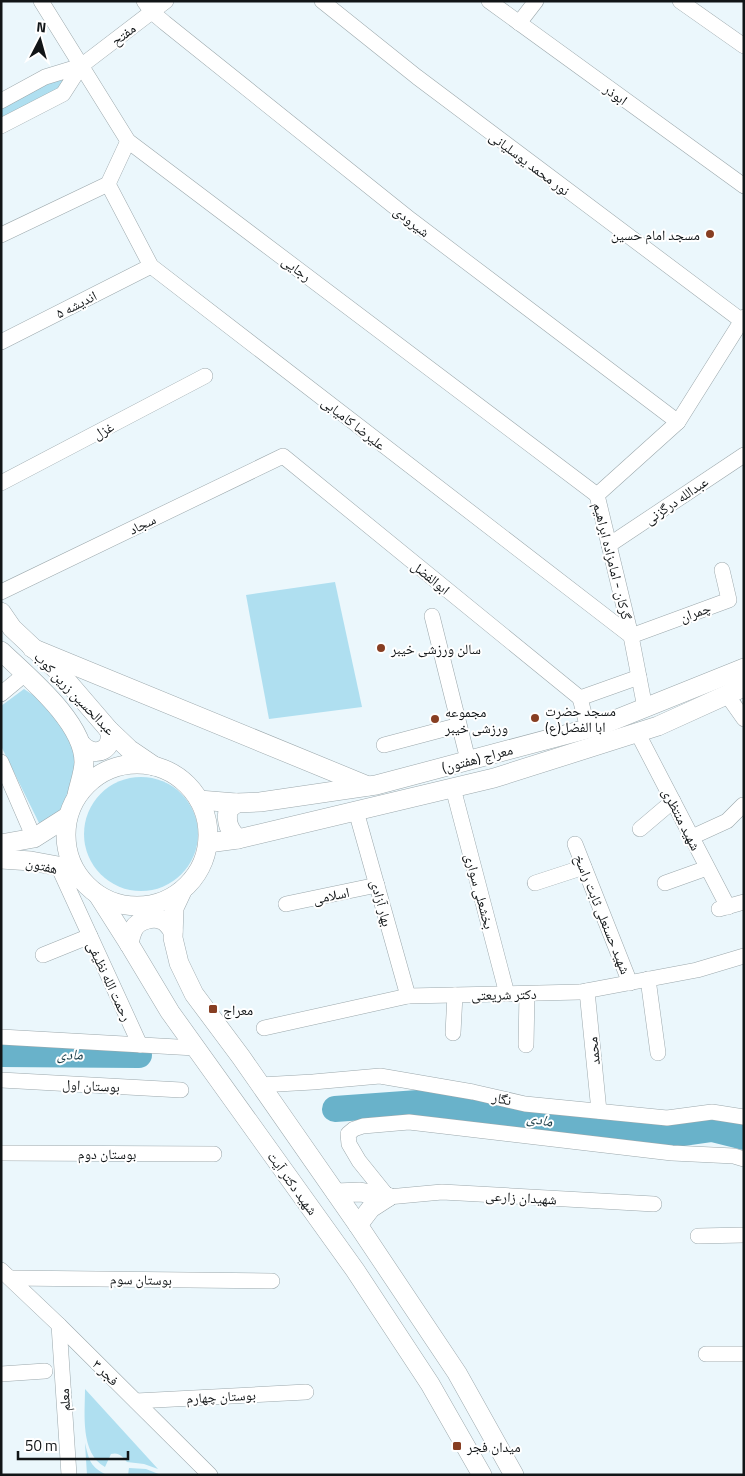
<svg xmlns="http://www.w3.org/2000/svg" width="745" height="1476" font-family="'Titillium Web','Noto Naskh Arabic',sans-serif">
  <rect width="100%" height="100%" fill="#ebf7fc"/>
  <g fill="#afdff0">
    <polygon points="69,74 60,90 1,121 1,106"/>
    <polygon points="335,582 362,707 269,719 246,595"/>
    <polygon points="24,689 62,714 80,748 68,804 40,825 1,746 1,706"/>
    <circle cx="141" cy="834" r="57"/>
    <path d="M85 1389 158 1469 144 1464 127 1462C122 1456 119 1452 111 1454L105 1467C80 1453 85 1414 85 1389Z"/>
    <path d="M85 1443C89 1460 90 1467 107 1475H87Z"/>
    <polygon points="129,1468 146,1469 161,1475 128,1475"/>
  </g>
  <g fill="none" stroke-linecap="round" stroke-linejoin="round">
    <g stroke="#69b2ca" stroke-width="26">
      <polyline points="1,1054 139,1055"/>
      <polyline points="335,1109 418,1103 506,1113 612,1133 663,1136 712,1129 744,1137"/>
    </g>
    <defs>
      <g id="minor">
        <polyline points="41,1 128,141 597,495"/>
        <polyline points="144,1 152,12 165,23 411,220 678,422"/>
        <polyline points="322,1 417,77 742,321"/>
        <polyline points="489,1 744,186"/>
        <polyline points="680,1 744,46"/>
        <polyline points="519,23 536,1"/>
        <polyline points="81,66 166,1"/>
        <polyline points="1,101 45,77 81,66 63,94 1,126"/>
        <polyline points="108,184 151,266 631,636 729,600 722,570"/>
        <polyline points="1,235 108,184 128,141"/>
        <polyline points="1,342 151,266"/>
        <polyline points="1,483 205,376"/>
        <polyline points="609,545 744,455"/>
        <polyline points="1,592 283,456 580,698"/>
        <polyline points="432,616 468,760"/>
        <polyline points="1,694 25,674"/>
        <polyline points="727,695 744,719"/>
        <polyline points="580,698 639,677"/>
        <polyline points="580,698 588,729"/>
        <polyline points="645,708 631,636 597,495 678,422 744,317"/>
        <polyline points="637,732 728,907"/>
        <polyline points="384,745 452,727"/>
        <polyline points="1,762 34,838"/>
        <polyline points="453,788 507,994"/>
        <polyline points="356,811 408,996"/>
        <polyline points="640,829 673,801"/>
        <polyline points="692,837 727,821 743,805"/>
        <polyline points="575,844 630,983"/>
        <polyline points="58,866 140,1045"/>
        <polyline points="535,883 584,867"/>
        <polyline points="665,883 707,868"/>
        <polyline points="286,904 377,885"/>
        <polyline points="719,909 744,902"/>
        <polyline points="43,955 90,936"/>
        <polyline points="648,979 658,1053"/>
        <polyline points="587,991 599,1111"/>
        <polyline points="264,1028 408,996 580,992 697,970 744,956"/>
        <polyline points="453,1033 455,995"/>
        <polyline points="1,1037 195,1048"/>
        <polyline points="526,1045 527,994"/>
        <polyline points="1,1080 181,1090"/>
        <polyline points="260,1085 313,1082 380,1076 473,1092 525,1104 667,1118 712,1112 744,1117"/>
        <polyline points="1,1153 214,1154"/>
        <polyline points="654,1204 442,1192 388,1197 359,1161 349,1144 348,1134 354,1129 363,1126 409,1122 672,1153 734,1156 744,1159"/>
        <polyline points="698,1236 744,1235"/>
        <polyline points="1,1270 59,1325 210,1475"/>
        <polyline points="10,1278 272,1281"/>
        <polyline points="59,1325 69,1475"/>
        <polyline points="706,1354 744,1354"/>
        <polyline points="1,1374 45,1371"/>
        <polyline points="136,1401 306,1392"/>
      </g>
      <g id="major">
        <polyline points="1,612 12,628 60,673 109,730 129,749 154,766"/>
        <polyline points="32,648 368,786"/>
        <path d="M1 651C28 677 84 722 84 762 84 772 79 785 77 795"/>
        <path d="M82 745C96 759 115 749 109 730"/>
        <circle cx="137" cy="835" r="71"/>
        <polyline points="199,800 236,803 260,802 376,785 602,725 744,668"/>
        <path d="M236 803 228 810C226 823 229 830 238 839"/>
        <polyline points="208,843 238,839 494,778 658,726 744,687"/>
        <polyline points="1,844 34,838 67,817"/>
        <polyline points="1,859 31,861 58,866 78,879"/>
        <polyline points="182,891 174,908 173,938 179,963 194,994 241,1057 358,1225 457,1373 514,1475"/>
        <polyline points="98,895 131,947 170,1012 355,1270 430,1384 482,1475"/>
        <path d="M129 944C130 938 131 933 134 928 139 920 153 916 162 920 167 922 170 927 173 931"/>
        <polyline points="336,1193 360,1192 388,1197"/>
        <polyline points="358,1225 371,1208 388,1197"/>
      </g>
    </defs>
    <use href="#minor" stroke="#9ca8ac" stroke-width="16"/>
    <use href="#major" stroke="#9ca8ac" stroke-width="20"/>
    <use href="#minor" stroke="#fff" stroke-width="15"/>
    <use href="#major" stroke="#fff" stroke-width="19"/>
  </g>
  <g fill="#873e22" stroke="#fff" stroke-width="2">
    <circle cx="710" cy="234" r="5"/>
    <circle cx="381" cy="648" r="5"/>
    <circle cx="535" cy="718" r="5"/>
    <circle cx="435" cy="719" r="5"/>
    <rect x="208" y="1004" width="10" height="10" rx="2.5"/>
    <rect x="452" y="1441" width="10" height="10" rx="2.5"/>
  </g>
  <g text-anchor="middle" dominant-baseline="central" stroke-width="4" stroke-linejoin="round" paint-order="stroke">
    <g font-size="14" fill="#111517" stroke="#fff">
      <text transform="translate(123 34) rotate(-37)">مفتح</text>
      <text transform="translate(616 94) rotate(36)">ابوذر</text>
      <text transform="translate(530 163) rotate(37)">نور محمد یوسلیانی</text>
      <text transform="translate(412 221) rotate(38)">شیرودی</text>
      <text transform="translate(297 268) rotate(37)">رجایی</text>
      <text transform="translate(76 304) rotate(-27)">اندیشه ۵</text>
      <text transform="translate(354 423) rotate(38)">علیرضا کامیابی</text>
      <text transform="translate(103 430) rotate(-28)">غزل</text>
      <text transform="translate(676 500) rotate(-34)">عبدالله درگزنی</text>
      <text transform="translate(142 524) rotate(-26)">سجاد</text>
      <text transform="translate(613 561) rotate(76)">گرکان - امامزاده ابراهیم</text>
      <text transform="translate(431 577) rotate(39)">ابوالفضل</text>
      <text transform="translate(695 612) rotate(-20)">چمران</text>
      <text transform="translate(75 693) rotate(46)">عبدالحسین زرین کوب</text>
      <text transform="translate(477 758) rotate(-15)">معراج (هفتون)</text>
      <text transform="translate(682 819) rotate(63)">شهید منتظری</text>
      <text transform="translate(42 865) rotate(13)">هفتون</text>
      <text transform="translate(480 891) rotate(75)">بخشعلی سواری</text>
      <text transform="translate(331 895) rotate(-12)">اسلامی</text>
      <text transform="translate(382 903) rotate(75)">بهار آزادی</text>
      <text transform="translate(603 914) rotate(68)">شهید حسنعلی ثابت راسخ</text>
      <text transform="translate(110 981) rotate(65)">رحمت الله نظیفی</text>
      <text transform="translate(504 994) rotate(-1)">دکتر شریعتی</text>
      <text transform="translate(593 1051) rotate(-96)">محمد</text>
      <text transform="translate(91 1085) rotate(3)">بوستان اول</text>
      <text transform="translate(502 1098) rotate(13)">نگار</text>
      <text x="107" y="1153">بوستان دوم</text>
      <text transform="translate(293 1183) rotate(54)">شهید دکتر آیت</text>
      <text transform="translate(521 1197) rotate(3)">شهیدان زارعی</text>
      <text transform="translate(141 1279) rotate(1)">بوستان سوم</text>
      <text transform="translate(106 1372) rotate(45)">فجر ۳</text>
      <text transform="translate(221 1396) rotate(-3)">بوستان چهارم</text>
      <text transform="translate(64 1400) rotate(-94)">معلم</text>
    </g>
    <g font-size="14" fill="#111517" stroke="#fff" text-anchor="start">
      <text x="700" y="234" text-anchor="end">مسجد امام حسین</text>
      <text x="391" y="648">سالن ورزشی خیبر</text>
      <text x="545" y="710">مسجد حضرت<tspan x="545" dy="16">ابا الفضل(ع)</tspan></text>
      <text x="445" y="711">مجموعه<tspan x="445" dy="16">ورزشی خیبر</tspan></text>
      <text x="223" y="1009">معراج</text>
      <text x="467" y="1446">میدان فجر</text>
    </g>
    <g font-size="15" font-style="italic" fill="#193c47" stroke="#fff">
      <text transform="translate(70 1054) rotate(1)">مادی</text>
      <text transform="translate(540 1119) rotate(11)">مادی</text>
    </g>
  </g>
  <rect width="745" height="1476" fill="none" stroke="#111517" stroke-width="5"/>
  <g transform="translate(40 40) rotate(6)" stroke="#ffffff" stroke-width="4" paint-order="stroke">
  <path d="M0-4L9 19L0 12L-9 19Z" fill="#111517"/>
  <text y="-8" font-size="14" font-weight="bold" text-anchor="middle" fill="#111517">N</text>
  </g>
  <path d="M18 1451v8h110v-8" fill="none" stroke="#111517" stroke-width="2.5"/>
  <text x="25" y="1451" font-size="15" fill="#111517" stroke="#ffffff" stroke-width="4" paint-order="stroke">50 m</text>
</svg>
